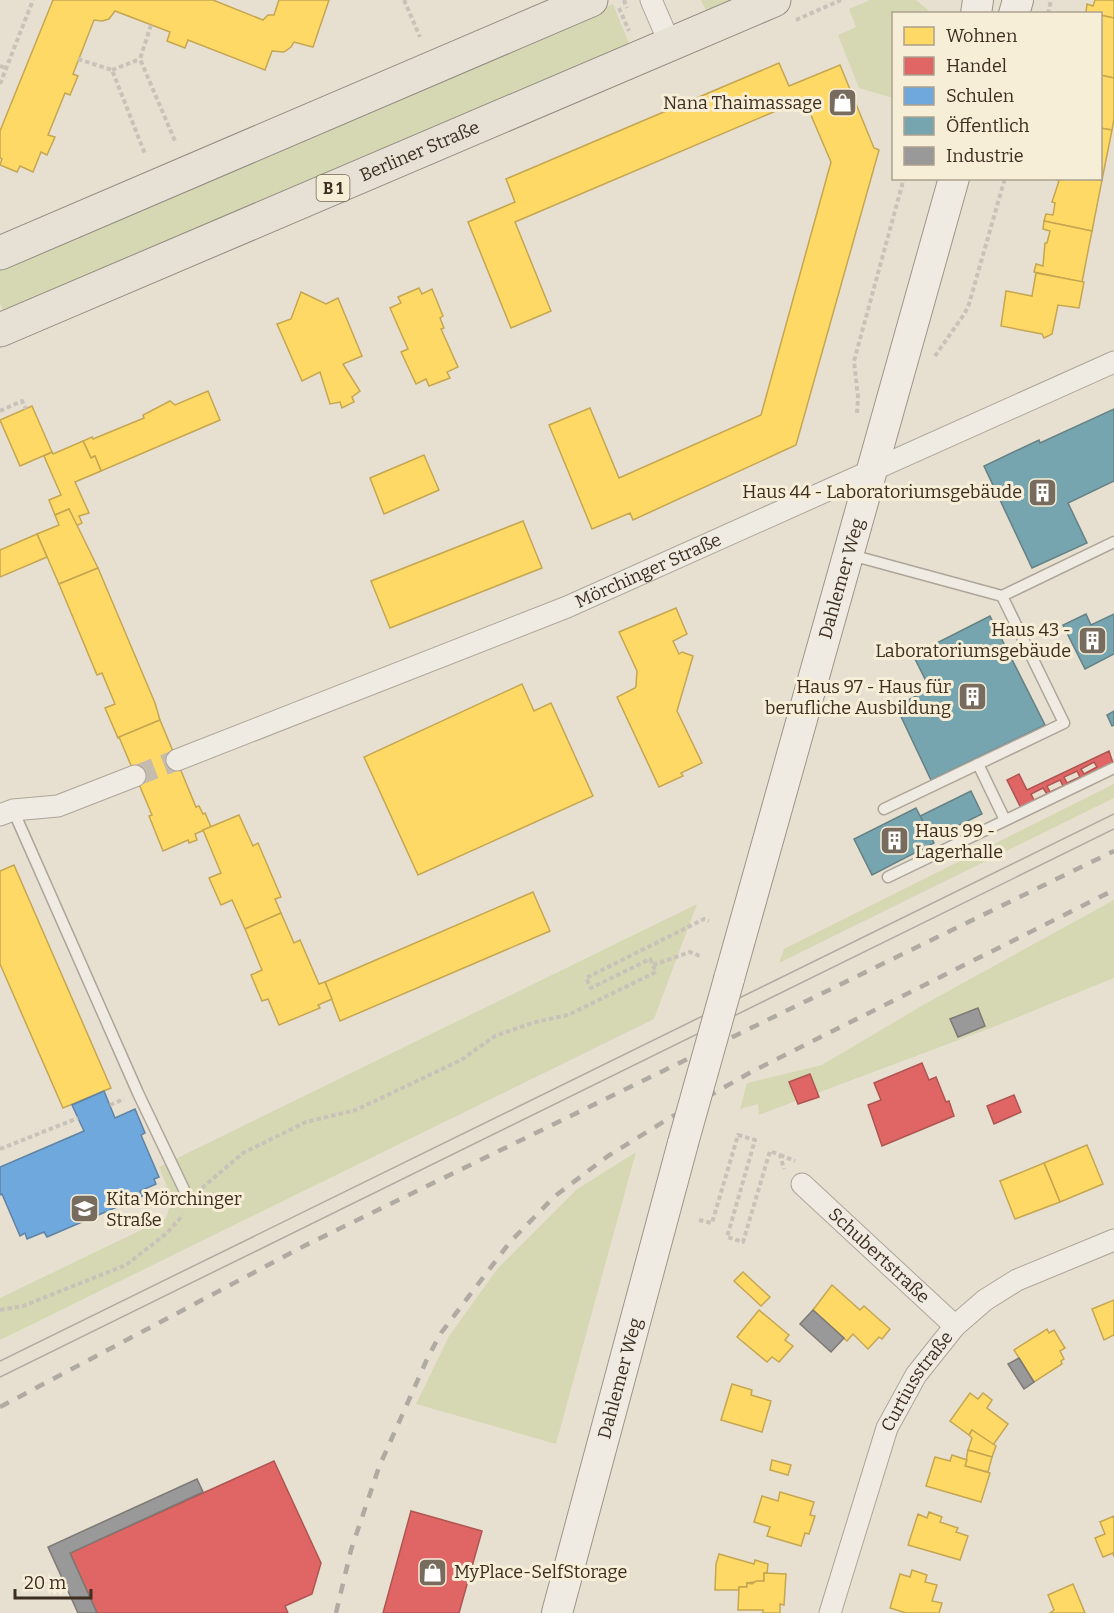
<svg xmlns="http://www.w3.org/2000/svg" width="1114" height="1613" font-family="Bitter,serif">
  <rect width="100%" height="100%" fill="#e7e0d1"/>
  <g fill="#d6d7b3">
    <polygon points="701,0 744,0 708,15"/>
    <polygon points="870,0 916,0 928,10 927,13 894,14 893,98 859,88 838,35 856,27 849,9"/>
    <polygon points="613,4 631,48 5,316 0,303 0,266"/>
    <polygon points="1114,784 1114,798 779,963 784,949"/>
    <polygon points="1114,900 1114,978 996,1026 759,1115 758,1104 740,1109 747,1083 822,1065 923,1005"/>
    <polygon points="697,904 654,1019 0,1340 0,1298 166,1218 172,1199 159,1167"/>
    <polygon points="636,1152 556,1444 416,1404 449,1336 498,1268 576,1190"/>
  </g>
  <g fill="#ffd966" stroke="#c5a651" stroke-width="1.5">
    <polygon points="53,0 213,0 263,20 268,15 274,15 279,0 329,0 313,47 294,42 291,47 284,52 272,51 265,70 188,40 185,48 167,41 170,32 115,11 109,19 102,21 94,20 73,74 78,76 70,95 65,93 48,135 55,137 47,155 41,152 33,172 20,166 17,172 0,165 2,159 0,158 0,131"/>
    <polygon points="1095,0 1114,0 1114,18 1086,12 1087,4 1093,6"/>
    <polygon points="1100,15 1114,18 1114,78 1100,75"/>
    <polygon points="779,63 789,86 840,65 874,148 879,150 796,445 633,520 630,513 592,529 549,425 590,408 619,478 761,415 831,162 804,99 515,222 551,311 511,328 468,222 515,202 506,179"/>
    <polygon points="1100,75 1114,78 1114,119 1112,130 1100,128"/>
    <polygon points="1100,128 1112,130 1102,180 1094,178 1100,178"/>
    <polygon points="1053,178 1102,180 1092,231 1044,221 1046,214 1053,215 1055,203 1052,202 1059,181"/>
    <polygon points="1044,221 1092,231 1082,282 1034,272 1036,264 1043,266 1045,243 1047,243 1050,231 1043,229"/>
    <polygon points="1036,273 1084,282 1079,308 1058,305 1052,334 1044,338 1042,334 1001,326 1006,291 1032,296"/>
    <polygon points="419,288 422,294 432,289 443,316 440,318 444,328 441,329 458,367 447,372 450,378 429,386 426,379 416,384 401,352 408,349 390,308 401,303 398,297"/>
    <polygon points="301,292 326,304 338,298 362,356 343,364 360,391 352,397 354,402 342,408 340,402 330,404 320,372 302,381 277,324 291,319"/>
    <polygon points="208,391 220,420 101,471 95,456 91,458 83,441 92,437 93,439 144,418 143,415 170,401 175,405"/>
    <polygon points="32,406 52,452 20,466 0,420"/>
    <polygon points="83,441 91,458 95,456 101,471 75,482 89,513 79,516 82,523 76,526 69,509 55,515 49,500 61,495 44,456 52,452 53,454"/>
    <polygon points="424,455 439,490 384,514 370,478"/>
    <polygon points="69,509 98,568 59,584 37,534 59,525 55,515"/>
    <polygon points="523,521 542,568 390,628 371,581"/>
    <polygon points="37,534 47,557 0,577 0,550"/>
    <polygon points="98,568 155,703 160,720 118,738 105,708 115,704 102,673 97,675 59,584"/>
    <polygon points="676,608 687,634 673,641 679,654 682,652 693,656 677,711 702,763 681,773 683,776 659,787 617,697 635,688 636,686 637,671 619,632"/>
    <polygon points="522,684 534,711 551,703 593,796 418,875 364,757"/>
    <polygon points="160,720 196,807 199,806 203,814 205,813 211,827 195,834 197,840 189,843 188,840 163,851 149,816 152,815 119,737"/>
    <polygon points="239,815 253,846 258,843 281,897 275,899 281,913 245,929 232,900 221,905 209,878 221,873 203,830"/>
    <polygon points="14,865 111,1088 63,1108 0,964 0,871"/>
    <polygon points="533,892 550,931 340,1021 325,982"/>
    <polygon points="281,913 294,943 300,940 319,984 325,982 332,999 318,1005 320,1008 279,1025 268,999 262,1001 251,975 262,970 245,929"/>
    <polygon points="1087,1145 1103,1184 1060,1202 1044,1163"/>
    <polygon points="1044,1163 1060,1202 1015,1219 1000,1181"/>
    <polygon points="743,1272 770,1297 761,1306 734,1281"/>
    <polygon points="832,1285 860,1310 864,1306 890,1329 882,1339 879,1337 868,1349 853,1334 847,1341 813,1310"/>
    <polygon points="1114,1300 1114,1335 1104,1340 1092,1309"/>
    <polygon points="759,1310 789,1335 785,1340 793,1346 779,1362 772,1357 767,1362 737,1337"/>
    <polygon points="1047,1329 1049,1333 1054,1330 1065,1348 1060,1351 1064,1359 1061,1361 1062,1364 1034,1382 1014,1350"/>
    <polygon points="732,1384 752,1390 751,1395 771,1401 762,1432 721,1420"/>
    <polygon points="970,1393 978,1399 983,1393 992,1400 987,1408 1008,1424 993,1445 972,1430 969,1435 950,1421"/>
    <polygon points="972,1430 996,1446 992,1457 968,1450 972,1438 969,1435"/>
    <polygon points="968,1450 992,1457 988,1472 965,1466"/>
    <polygon points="952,1455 967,1460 965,1466 990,1473 981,1502 926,1486 935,1457 950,1461"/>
    <polygon points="772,1460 791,1465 788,1475 770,1470"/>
    <polygon points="780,1492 814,1502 810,1515 815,1516 809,1534 805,1533 801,1546 767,1536 770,1527 754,1522 762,1496 778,1501"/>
    <polygon points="929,1512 942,1517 940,1522 958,1528 956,1532 968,1536 960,1560 908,1545 918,1514 927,1518"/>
    <polygon points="1114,1516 1114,1557 1113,1553 1103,1557 1095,1538 1105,1534 1100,1522"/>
    <polygon points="719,1554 754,1564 755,1560 768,1564 767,1573 764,1573 764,1581 747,1583 747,1587 739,1587 739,1590 715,1590 716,1564"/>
    <polygon points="912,1570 927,1575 925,1582 937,1585 932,1601 942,1603 939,1613 906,1613 890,1608 900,1574 910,1577"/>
    <polygon points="764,1573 786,1574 784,1605 780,1604 780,1613 763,1613 763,1610 738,1610 739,1587 747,1587 747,1583 752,1584 756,1581 764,1581"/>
    <polygon points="1073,1584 1085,1613 1050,1613 1054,1610 1048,1595"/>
  </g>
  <g fill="#e06666" stroke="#af5551" stroke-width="1.5" fill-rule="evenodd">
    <path d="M1109 751 1114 766 1022 810 1007 780 1019 774 1027 790ZM1094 762 1097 767 1084 774 1081 769ZM1077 771 1080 777 1067 783 1064 777ZM1060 780 1063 786 1050 792 1047 786ZM1043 788 1047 794 1034 800 1031 794Z"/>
    <polygon points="922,1063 929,1080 936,1077 946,1102 949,1101 954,1116 882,1146 868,1105 881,1100 874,1083"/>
    <polygon points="810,1074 819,1097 798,1104 789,1082"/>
    <polygon points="1014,1095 1021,1112 994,1124 987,1106"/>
    <polygon points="274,1461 321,1563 312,1594 285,1606 288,1613 97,1613 70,1553"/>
    <polygon points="411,1511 482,1531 459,1613 383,1613"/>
  </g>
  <polygon fill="#6fa8dc" stroke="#6083a4" stroke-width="1.5" points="104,1091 115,1118 135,1109 145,1133 141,1135 159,1177 154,1179 156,1184 140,1191 143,1196 47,1237 44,1232 27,1239 25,1233 20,1236 2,1194 0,1195 0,1167 84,1131 72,1105"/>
  <g fill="#76a5af" stroke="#658184" stroke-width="1.5">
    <polygon points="1114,409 1114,481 1068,503 1087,543 1032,568 984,466 1039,440 1040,443"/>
    <polygon points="1086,614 1091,625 1114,614 1114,654 1085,669 1063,625"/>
    <polygon points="990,616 1045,725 931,780 896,706 930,689 913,655"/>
    <polygon points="1114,711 1114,725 1112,726 1107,715"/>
    <polygon points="971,791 982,814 931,839 920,816"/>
    <polygon points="916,808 934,843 872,875 854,839"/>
  </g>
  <g fill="#999" stroke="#7d7975" stroke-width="1.5">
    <polygon points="978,1008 985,1026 958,1037 950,1019"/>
    <polygon points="813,1310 844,1338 831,1352 800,1324"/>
    <polygon points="1019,1358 1034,1382 1024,1389 1008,1364"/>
    <polygon points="197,1479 203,1492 70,1553 97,1613 78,1613 48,1547"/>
  </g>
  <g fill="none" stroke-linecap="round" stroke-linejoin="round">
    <polyline stroke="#c5bcae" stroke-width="21" stroke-dasharray="21 10" stroke-linecap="butt" points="135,776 177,760"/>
    <defs>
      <g id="lane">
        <polyline points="851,555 1002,596 1114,542"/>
        <polyline points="978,764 1005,820"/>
        <polyline points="884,809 1064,723 1002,596"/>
        <polyline points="13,810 138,1093 189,1200"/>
        <polyline points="888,877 1114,768"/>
      </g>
      <g id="street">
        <polyline points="651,0 670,44"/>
        <path id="s1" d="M177 760 567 607 1114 362"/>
        <polyline points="0,815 13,810 58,806 135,776"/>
        <path id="s2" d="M802 1184 955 1326"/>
        <path id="s3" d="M830 1613 887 1428 916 1375 955 1326 985 1300 1017 1280 1114 1240"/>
      </g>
      <g id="secondary">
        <polyline points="976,14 978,0"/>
        <polyline points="1014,14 1018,0"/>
        <path id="s4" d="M729 979 954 178"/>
        <path id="s5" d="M557 1613 683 1143"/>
      </g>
      <g id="primary">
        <polyline points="0,253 591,0"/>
        <path id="s6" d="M0 330 774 0"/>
      </g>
    </defs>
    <use href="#lane" stroke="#ada599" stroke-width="13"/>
    <use href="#street" stroke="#ada599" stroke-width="23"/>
    <use href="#secondary" stroke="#9c958a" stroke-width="32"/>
    <use href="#primary" stroke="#928b80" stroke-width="35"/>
    <g stroke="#c8c2b9" stroke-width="4" stroke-dasharray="4.5 3" stroke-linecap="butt">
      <polyline points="404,0 420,37"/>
      <polyline points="624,0 627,8"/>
      <polyline points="619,8 629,31"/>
      <polyline points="1048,14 1051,0"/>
      <polyline points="796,20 841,0"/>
      <polyline points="151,25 140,59 175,141"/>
      <polyline points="78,59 112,70 145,154"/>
      <polyline points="0,66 6,68"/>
      <polyline points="112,70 140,59"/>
      <polyline points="0,84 33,0"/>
      <polyline points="935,356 965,313 969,304 1005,178"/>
      <polyline points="0,411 22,401 26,409"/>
      <polyline points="857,413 858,397 854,361 904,178"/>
      <polyline points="653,965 690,952 700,956"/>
      <polyline points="110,1105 124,1099"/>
      <polyline points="0,1149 78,1118"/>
      <polyline points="780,1155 795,1161"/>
      <polyline points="202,1188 243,1153 306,1122 356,1110 461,1060 495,1036 535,1022 568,1015 656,972 650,959 591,988 586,978 704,919 709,921"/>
      <polyline points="699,1220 712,1223 738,1135 755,1140 727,1237 743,1242 770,1151 780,1155 784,1169"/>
      <polyline points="0,1310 23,1306 126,1265 167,1233 183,1215"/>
    </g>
    <use href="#lane" stroke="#efebe3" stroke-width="10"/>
    <use href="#street" stroke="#efebe3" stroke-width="21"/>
    <use href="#secondary" stroke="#efebe3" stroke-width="30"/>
    <use href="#primary" stroke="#e6e1d4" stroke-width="33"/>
    <g stroke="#afaaa2" stroke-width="1.5">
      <polyline points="0,1361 1114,814"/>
      <polyline points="0,1377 1114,829"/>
    </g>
    <g stroke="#afaaa2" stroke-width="4.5" stroke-dasharray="10 10" stroke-linecap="butt">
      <polyline points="0,1407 304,1246 1114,851"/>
      <polyline points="336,1613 351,1550 379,1467 428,1357 441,1333 510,1242 555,1196 608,1156 668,1119 753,1071 1114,890"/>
    </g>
    <defs>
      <polyline id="secondary-bridge" points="683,1143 729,979"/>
    </defs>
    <use href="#secondary-bridge" stroke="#9c958a" stroke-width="32" stroke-linecap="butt"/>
    <use href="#secondary-bridge" stroke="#efebe3" stroke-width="30"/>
  </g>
  <defs>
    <symbol id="shop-square" viewBox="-11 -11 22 22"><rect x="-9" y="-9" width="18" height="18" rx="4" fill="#786c5e" stroke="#f7eed8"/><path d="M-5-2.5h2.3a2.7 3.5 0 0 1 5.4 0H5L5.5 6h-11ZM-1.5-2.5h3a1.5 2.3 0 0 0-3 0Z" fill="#fff"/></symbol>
    <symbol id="building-square" viewBox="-11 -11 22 22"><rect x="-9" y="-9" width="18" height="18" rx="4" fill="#786c5e" stroke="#f7eed8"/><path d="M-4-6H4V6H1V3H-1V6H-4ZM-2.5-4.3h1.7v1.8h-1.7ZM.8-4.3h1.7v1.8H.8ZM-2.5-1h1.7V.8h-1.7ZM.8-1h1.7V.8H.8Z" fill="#fff"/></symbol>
    <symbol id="school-square" viewBox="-11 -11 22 22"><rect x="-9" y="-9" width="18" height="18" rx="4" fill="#786c5e" stroke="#f7eed8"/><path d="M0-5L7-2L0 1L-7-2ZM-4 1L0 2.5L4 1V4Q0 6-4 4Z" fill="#fff"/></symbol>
  </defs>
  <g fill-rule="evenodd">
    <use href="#shop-square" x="826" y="86" width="33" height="33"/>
    <use href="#building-square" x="1026" y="476" width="33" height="33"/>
    <use href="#building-square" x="1076" y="624" width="33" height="33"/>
    <use href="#building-square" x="956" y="680" width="33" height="33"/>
    <use href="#building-square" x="878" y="824" width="33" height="33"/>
    <use href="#school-square" x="68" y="1192" width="33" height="33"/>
    <use href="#shop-square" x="416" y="1556" width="33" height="33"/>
  </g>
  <g text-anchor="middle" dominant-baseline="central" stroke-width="6" stroke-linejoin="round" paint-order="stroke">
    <rect fill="#f7eed8" stroke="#756857" stroke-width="1.5" x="316.5" y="175" width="33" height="26" rx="4.5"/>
    <g font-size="16" font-weight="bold" fill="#3d2e20">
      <text x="333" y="188">B 1</text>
    </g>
    <g font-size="18" fill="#3d2e20" stroke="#f7eed8" text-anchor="end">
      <text x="822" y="103">Nana Thaimassage</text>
      <text x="1022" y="492">Haus 44 - Laboratoriumsgebäude</text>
      <text x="1071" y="630">Haus 43 -<tspan x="1071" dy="21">Laboratoriumsgebäude</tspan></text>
      <text x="951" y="687">Haus 97 - Haus für<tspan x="951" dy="21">berufliche Ausbildung</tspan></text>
      <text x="915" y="831" text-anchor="start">Haus 99 -<tspan x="915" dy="21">Lagerhalle</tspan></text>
      <text x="106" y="1199" text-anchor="start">Kita Mörchinger<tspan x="106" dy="21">Straße</tspan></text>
      <text x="454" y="1572" text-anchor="start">MyPlace-SelfStorage</text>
    </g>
    <g font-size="18" fill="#3d2e20" stroke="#f7eed8">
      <text stroke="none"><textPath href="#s6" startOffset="456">Berliner Straße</textPath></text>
      <text stroke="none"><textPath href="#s1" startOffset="508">Mörchinger Straße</textPath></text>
      <text stroke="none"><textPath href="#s4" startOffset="416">Dahlemer Weg</textPath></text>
      <text stroke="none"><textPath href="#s2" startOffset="105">Schubertstraße</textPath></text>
      <text stroke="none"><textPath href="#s5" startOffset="243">Dahlemer Weg</textPath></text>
      <text stroke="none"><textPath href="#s3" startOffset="249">Curtiusstraße</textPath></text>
    </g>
  </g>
  <rect x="892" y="12" width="210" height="168" fill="#f7eed8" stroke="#ada18e" stroke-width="1.5"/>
  <rect x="904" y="27" width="30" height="18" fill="#ffd966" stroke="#ada18e" stroke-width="1.5"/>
  <text x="946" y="42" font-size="18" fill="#3d2e20">Wohnen</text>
  <rect x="904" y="57" width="30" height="18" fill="#e06666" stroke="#ada18e" stroke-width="1.5"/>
  <text x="946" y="72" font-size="18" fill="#3d2e20">Handel</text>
  <rect x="904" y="87" width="30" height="18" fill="#6fa8dc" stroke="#ada18e" stroke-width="1.5"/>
  <text x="946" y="102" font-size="18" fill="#3d2e20">Schulen</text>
  <rect x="904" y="117" width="30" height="18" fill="#76a5af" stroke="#ada18e" stroke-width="1.5"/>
  <text x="946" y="132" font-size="18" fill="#3d2e20">Öffentlich</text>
  <rect x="904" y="147" width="30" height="18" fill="#999999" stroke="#ada18e" stroke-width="1.5"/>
  <text x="946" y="162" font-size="18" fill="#3d2e20">Industrie</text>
  <path d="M15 1589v9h76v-9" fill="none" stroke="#3d2e20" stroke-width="3"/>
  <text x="24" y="1589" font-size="18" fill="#3d2e20" stroke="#f7eed8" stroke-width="4.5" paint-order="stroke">20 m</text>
</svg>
